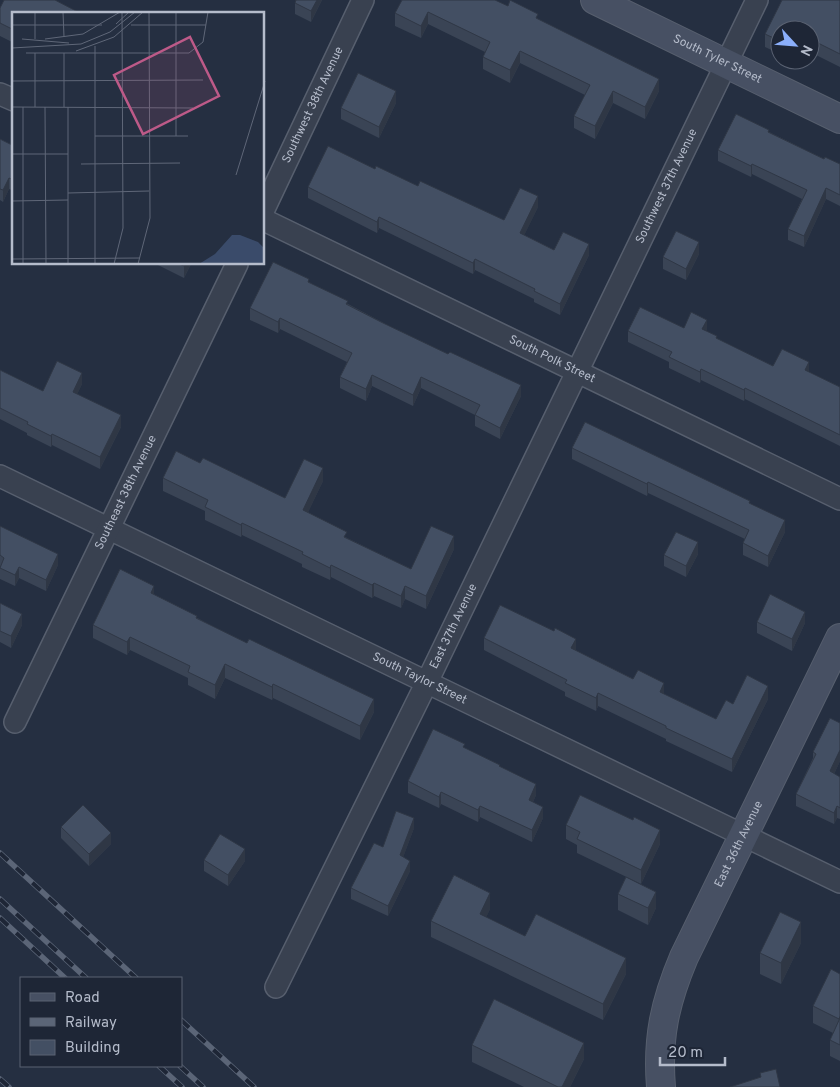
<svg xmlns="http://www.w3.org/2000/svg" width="840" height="1087" font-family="Overpass,sans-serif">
  <rect width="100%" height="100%" fill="#252f41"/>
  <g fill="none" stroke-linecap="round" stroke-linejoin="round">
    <defs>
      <g id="street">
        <polyline points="0,94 14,100"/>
        <path id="s1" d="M264 209 363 0"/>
        <path id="s2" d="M264 220 840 499"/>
        <path id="s3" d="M0 476 840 882"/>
        <path id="s4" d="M15 722 237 264"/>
        <path id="s5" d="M276 987 427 682 757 0"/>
      </g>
      <g id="secondary">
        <path id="s6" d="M595 0 840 119"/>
        <path id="s7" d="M661 1087C657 1038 665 1002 684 957L840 638"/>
      </g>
    </defs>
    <use href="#street" stroke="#575f6e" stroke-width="24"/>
    <use href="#secondary" stroke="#575f6e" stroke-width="30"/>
    <use href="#street" stroke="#394150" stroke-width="21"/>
    <use href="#secondary" stroke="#475063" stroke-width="28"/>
    <defs>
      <g id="rail">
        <polyline points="0,853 136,978"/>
        <polyline points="0,899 86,978"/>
        <polyline points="0,918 65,978"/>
        <polyline points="181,1020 254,1087"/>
        <polyline points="159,1066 182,1087"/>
        <polyline points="180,1066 203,1087"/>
        <polyline points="0,1079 9,1087"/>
      </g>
    </defs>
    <use href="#rail" stroke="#5b6577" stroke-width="5.5"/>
    <use href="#rail" stroke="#1e2636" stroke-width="4" stroke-dasharray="11" stroke-linecap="butt"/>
  </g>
  <g fill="#3a4455">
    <polygon points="296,0 322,0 311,22 295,14 295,3"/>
    <polygon points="840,0 840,67 810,52 810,30 780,30 780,54 765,47 765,34"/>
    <polygon points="508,6 538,19 659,91 645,119 613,103 595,139 574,128 574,116 585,95 520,63 510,83 483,69 483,57 485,52 428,24 421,38 395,26 395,13"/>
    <polygon points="0,8 14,14 14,43 0,36"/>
    <polygon points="396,103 379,138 341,119 341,108"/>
    <polygon points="769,132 824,159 840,164 840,206 826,199 804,247 788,240 788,229 802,199 752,174 751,177 718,161 718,150"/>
    <polygon points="0,139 14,146 14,191 9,189 3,202 0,200"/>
    <polygon points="375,169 504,220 538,207 524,235 554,250 589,255 560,315 534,302 534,299 475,270 473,274 379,228 377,233 308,198 308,187"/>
    <polygon points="699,254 686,280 663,269 663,257"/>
    <polygon points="158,264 191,264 184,278 158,265"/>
    <polygon points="309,282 348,304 521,396 500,439 475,426 475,415 421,388 413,406 372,386 366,401 340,388 340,377 347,362 280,329 278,333 250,320 250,308"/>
    <polygon points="684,328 707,331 717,339 773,366 809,372 840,387 840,446 745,399 744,401 701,380 700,383 669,368 669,362 628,342 628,331"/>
    <polygon points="0,370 43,391 82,384 77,394 121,427 100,469 52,445 51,447 27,435 27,433 0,419"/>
    <polygon points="572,448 750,503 785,532 768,567 743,555 743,543 745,539 648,493 647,496 572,459"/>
    <polygon points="200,463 285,498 323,481 308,512 347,538 411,569 454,549 426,609 405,599 401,608 374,596 372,598 331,577 330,580 302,567 302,564 242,535 241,537 205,520 205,511 163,491 163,478"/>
    <polygon points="0,526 58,565 46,591 19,578 15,586 0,579"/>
    <polygon points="698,554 686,577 664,566 664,555"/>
    <polygon points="154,595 374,712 360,740 273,698 272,700 225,678 215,699 188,685 188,678 130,650 127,655 93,638 93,625"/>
    <polygon points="0,603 22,625 11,648 0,642"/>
    <polygon points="757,622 805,623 792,651 757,633"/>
    <polygon points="484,638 576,651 716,719 733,704 768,699 732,772 666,741 666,739 598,706 596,711 565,696 565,692 484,650"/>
    <polygon points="465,748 500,767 536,795 533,802 543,818 532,842 480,817 478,822 441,804 439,808 408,793 408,781"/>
    <polygon points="813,752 840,761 834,774 840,777 840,819 837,818 834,824 796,806 796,794 813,758"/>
    <polygon points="633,820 660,844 641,884 577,853 577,845 566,839 566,825"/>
    <polygon points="61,827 111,844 89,866 61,838"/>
    <polygon points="414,828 403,857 410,871 388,916 351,899 351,888 383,847"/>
    <polygon points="204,860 245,861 228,886 204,871"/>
    <polygon points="618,894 656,908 648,925 618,910"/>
    <polygon points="490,909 486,917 525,936 626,974 603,1020 431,937 431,921"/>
    <polygon points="801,943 781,984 760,974 760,953"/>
    <polygon points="840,974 840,1061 830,1056 830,1040 833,1033 813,1023 813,1006"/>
    <polygon points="472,1045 584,1059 570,1087 524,1087 472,1062"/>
  </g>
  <g fill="#2f3745">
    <polygon points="317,0 322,0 311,22 311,11"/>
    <polygon points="428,12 428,24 421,38 421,26"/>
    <polygon points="520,51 520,63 510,83 510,70"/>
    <polygon points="659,79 659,91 645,119 645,107"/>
    <polygon points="396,91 396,103 379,138 379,127"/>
    <polygon points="613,91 613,103 595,139 595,126"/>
    <polygon points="752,164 752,174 751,177 751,166"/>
    <polygon points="9,178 9,189 3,202 3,190"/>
    <polygon points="826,188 826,199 804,247 804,236"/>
    <polygon points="538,196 538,207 520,244 520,233"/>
    <polygon points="379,217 379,228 377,233 377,222"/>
    <polygon points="699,242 699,254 686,280 686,269"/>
    <polygon points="589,244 589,255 560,315 560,304"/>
    <polygon points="475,259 475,270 473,274 473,263"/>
    <polygon points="185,264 191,264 184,278 184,266"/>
    <polygon points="280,318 280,329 278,333 278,322"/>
    <polygon points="707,320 707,331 702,329"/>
    <polygon points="809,362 809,373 805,370"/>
    <polygon points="701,369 701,380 700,383 700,372"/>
    <polygon points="82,373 82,384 73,403 73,392"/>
    <polygon points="372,375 372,386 366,401 366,389"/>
    <polygon points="421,377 421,388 413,406 413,395"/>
    <polygon points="521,385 521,396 500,439 500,428"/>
    <polygon points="745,388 745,399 744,401 744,390"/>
    <polygon points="121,415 121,427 100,469 100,457"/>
    <polygon points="52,434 52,445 51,447 51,436"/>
    <polygon points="323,468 323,481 303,523 303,510"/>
    <polygon points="648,482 648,493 647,496 647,484"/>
    <polygon points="785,520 785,532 768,567 768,556"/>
    <polygon points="242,523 242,535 241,537 241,525"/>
    <polygon points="454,536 454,549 426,609 426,596"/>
    <polygon points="698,542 698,554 686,577 686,566"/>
    <polygon points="58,554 58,565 46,591 46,580"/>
    <polygon points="331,565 331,577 330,580 330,568"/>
    <polygon points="19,567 19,578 15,586 15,575"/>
    <polygon points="374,583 374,596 372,598 372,585"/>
    <polygon points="154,586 154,600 151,593"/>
    <polygon points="405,586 405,599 401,608 401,596"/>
    <polygon points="805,612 805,623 792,651 792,639"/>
    <polygon points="22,614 22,625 11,648 11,636"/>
    <polygon points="130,637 130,650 127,655 127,642"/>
    <polygon points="576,639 576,651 571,648"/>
    <polygon points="225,664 225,678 215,699 215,685"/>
    <polygon points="664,683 664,695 660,692"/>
    <polygon points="273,684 273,698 272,700 272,687"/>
    <polygon points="768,686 768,699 732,772 732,759"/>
    <polygon points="598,693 598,706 596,711 596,698"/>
    <polygon points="374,699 374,712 360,740 360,726"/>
    <polygon points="840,750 840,761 830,783 830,771"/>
    <polygon points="536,784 536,795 529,811 529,800"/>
    <polygon points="441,792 441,804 439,808 439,797"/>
    <polygon points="480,806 480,817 478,822 478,810"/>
    <polygon points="837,806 837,818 834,824 834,813"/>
    <polygon points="543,807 543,818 532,842 532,830"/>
    <polygon points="414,818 414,828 400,866 400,855"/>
    <polygon points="660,830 660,844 641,884 641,870"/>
    <polygon points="111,833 111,844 89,866 89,854"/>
    <polygon points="245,849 245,861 228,886 228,875"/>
    <polygon points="410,861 410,871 388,916 388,906"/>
    <polygon points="656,892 656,908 648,925 648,908"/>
    <polygon points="490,893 490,909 480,931 480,914"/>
    <polygon points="801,922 801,943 781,984 781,963"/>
    <polygon points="626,958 626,974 603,1020 603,1004"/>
    <polygon points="584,1043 584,1059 570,1087 562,1087"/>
  </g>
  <g fill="#434f63" stroke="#2f3745">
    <polygon points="4,0 55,0 82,14 14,14 14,30 0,23 0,8"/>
    <polygon points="296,0 317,0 311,11 295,3"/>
    <polygon points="402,0 495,0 508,6 510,0 538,14 536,18 659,79 645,107 613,91 595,126 574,116 590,85 520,51 510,70 483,57 490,42 428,12 421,26 395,13"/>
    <polygon points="782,0 840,0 840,54 810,39 810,30 780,30 780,41 765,34"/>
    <polygon points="358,73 396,91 379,127 341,108"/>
    <polygon points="736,114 769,130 768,132 824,159 825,157 840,164 840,195 826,188 804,236 788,229 807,190 752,164 751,166 718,150"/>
    <polygon points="0,139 14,146 14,180 9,178 3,190 0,189"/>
    <polygon points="328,146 375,169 376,166 418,186 420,181 504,220 520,188 538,196 520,233 554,250 563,232 589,244 560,304 534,291 535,289 475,259 473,263 379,217 377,222 308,187"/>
    <polygon points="676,231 699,242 686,269 663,257"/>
    <polygon points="273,262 309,279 308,282 348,301 346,304 381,322 448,354 450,352 521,385 500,428 475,415 480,405 421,377 413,395 372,375 366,389 340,377 352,353 280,318 278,322 250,308"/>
    <polygon points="179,264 185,264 184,266"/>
    <polygon points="640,307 684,328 691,312 707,320 702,329 717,336 716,338 773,366 782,349 809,362 805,370 840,387 840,435 745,388 744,390 701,369 700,372 669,357 672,352 628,331"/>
    <polygon points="57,361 82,373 73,392 121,415 100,457 52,434 51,436 27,424 28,422 0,408 0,370 43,391"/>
    <polygon points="585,422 750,501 749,503 785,520 768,556 743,543 749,530 648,482 647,484 572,448"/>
    <polygon points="176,451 200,463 203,458 285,498 304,459 323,468 303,510 347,532 344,537 411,569 431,526 454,536 426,596 405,586 401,596 374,583 372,585 331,565 330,568 302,554 303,552 242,523 241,525 205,507 208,500 163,478"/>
    <polygon points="0,526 58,554 46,580 19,567 15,575 0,568 4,558 0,555"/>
    <polygon points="676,532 698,542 686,566 664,555"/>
    <polygon points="120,569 154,586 151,593 197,616 196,618 247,643 249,639 374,699 360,726 273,684 272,687 225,664 215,685 188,672 190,666 130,637 127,642 93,625"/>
    <polygon points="770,594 805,612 792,639 757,622"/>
    <polygon points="0,603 22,614 11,636 0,631"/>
    <polygon points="500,605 554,631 555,628 576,639 571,648 633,679 638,670 664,683 660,692 716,719 726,700 733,704 747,675 768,686 732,759 666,728 666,726 598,693 596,698 565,683 567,680 484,638"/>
    <polygon points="830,718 840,723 840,750 830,771 840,777 840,808 837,806 834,813 796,794 816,754 813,752"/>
    <polygon points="433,729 465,744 463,747 500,765 499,766 536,784 529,800 543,807 532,830 480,806 478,810 441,792 439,797 408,781"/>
    <polygon points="580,795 633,820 634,817 660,830 641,870 577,839 580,832 566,825"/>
    <polygon points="83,805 111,833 89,854 61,827"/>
    <polygon points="396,811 414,818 400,855 410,861 388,906 351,888 374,843 383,847"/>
    <polygon points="220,834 245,849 228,875 204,860"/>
    <polygon points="454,875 490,893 480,914 525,936 536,914 626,958 603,1004 431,921"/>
    <polygon points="626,877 656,892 648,908 618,894"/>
    <polygon points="780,912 801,922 781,963 760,953"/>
    <polygon points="831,969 840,974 840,1016 839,1019 813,1006"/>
    <polygon points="494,999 584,1043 562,1087 558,1087 472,1045"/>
    <polygon points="840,1018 840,1045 830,1040"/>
    <polygon points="776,1069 780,1087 730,1087 761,1077 760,1073"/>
  </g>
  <g text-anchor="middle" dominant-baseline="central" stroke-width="4.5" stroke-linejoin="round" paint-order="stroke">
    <g font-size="12" fill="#b5bccb" stroke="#1e2636">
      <text stroke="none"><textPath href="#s6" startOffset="136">South Tyler Street</textPath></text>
      <text stroke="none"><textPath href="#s1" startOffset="115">Southwest 38th Avenue</textPath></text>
      <text stroke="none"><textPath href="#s5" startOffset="891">Southwest 37th Avenue</textPath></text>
      <text stroke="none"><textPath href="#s2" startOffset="320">South Polk Street</textPath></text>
      <text stroke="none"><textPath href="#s4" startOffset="255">Southeast 38th Avenue</textPath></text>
      <text stroke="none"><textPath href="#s5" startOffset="402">East 37th Avenue</textPath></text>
      <text stroke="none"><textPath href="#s3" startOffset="466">South Taylor Street</textPath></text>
      <text stroke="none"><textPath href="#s7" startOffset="259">East 36th Avenue</textPath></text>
    </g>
  </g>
  <g transform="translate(12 12)">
    <rect width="252" height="252" fill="#252f41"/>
    <path d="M220 223H228L246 230 252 236V252H187L203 242Z" fill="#3a4b6a"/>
    <path fill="none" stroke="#5f6778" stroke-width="1" d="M23 0V27M51 0 52 25M164 0V124M104 12 117 0M0 13H90M119 13H194M10 27 57 31M33 27 71 22 108 0M0 36 69 32 98 20 123 0M64 39 102 25 131 0M14 41H177L191 30 196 0M52 41V95M0 69 191 68M0 95 181 96M11 95V252M23 95V41M33 95 34 252M56 95V252M83 124H176M0 142H56M69 152 168 151M224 163 253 69M56 181 137 179M0 189 56 188M0 247 128 246M83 252V34M102 252 111 216 110 0M126 252 138 206 137 0"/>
    <path fill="#bd5a88" fill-opacity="0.15" stroke="#bd5a88" stroke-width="2.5" d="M178 25 207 84 131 122 102 63Z"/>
    <rect width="252" height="252" fill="none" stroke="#b5bccb" stroke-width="2.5"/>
  </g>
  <rect x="20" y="977" width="162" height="90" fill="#1e2636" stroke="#5a6272"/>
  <rect x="30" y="993" width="25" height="8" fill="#475063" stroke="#5a6272"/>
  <text x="65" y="1002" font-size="15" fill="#b5bccb">Road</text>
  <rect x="30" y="1018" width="25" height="8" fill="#5b6577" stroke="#5a6272"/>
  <text x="65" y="1027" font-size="15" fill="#b5bccb">Railway</text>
  <rect x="30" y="1040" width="25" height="15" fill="#434f63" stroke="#5a6272"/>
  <text x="65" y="1052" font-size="15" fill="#b5bccb">Building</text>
  <g transform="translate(795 45) rotate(116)"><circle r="24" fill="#1e2636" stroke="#5a6272"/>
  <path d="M0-4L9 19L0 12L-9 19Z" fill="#8baffb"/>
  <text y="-8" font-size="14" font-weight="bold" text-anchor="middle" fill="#b5bccb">N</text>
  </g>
  <path d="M660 1057v8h65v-8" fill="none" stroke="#b5bccb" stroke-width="2.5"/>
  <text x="668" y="1057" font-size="15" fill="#b5bccb" stroke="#1e2636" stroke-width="4" paint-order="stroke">20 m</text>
</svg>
